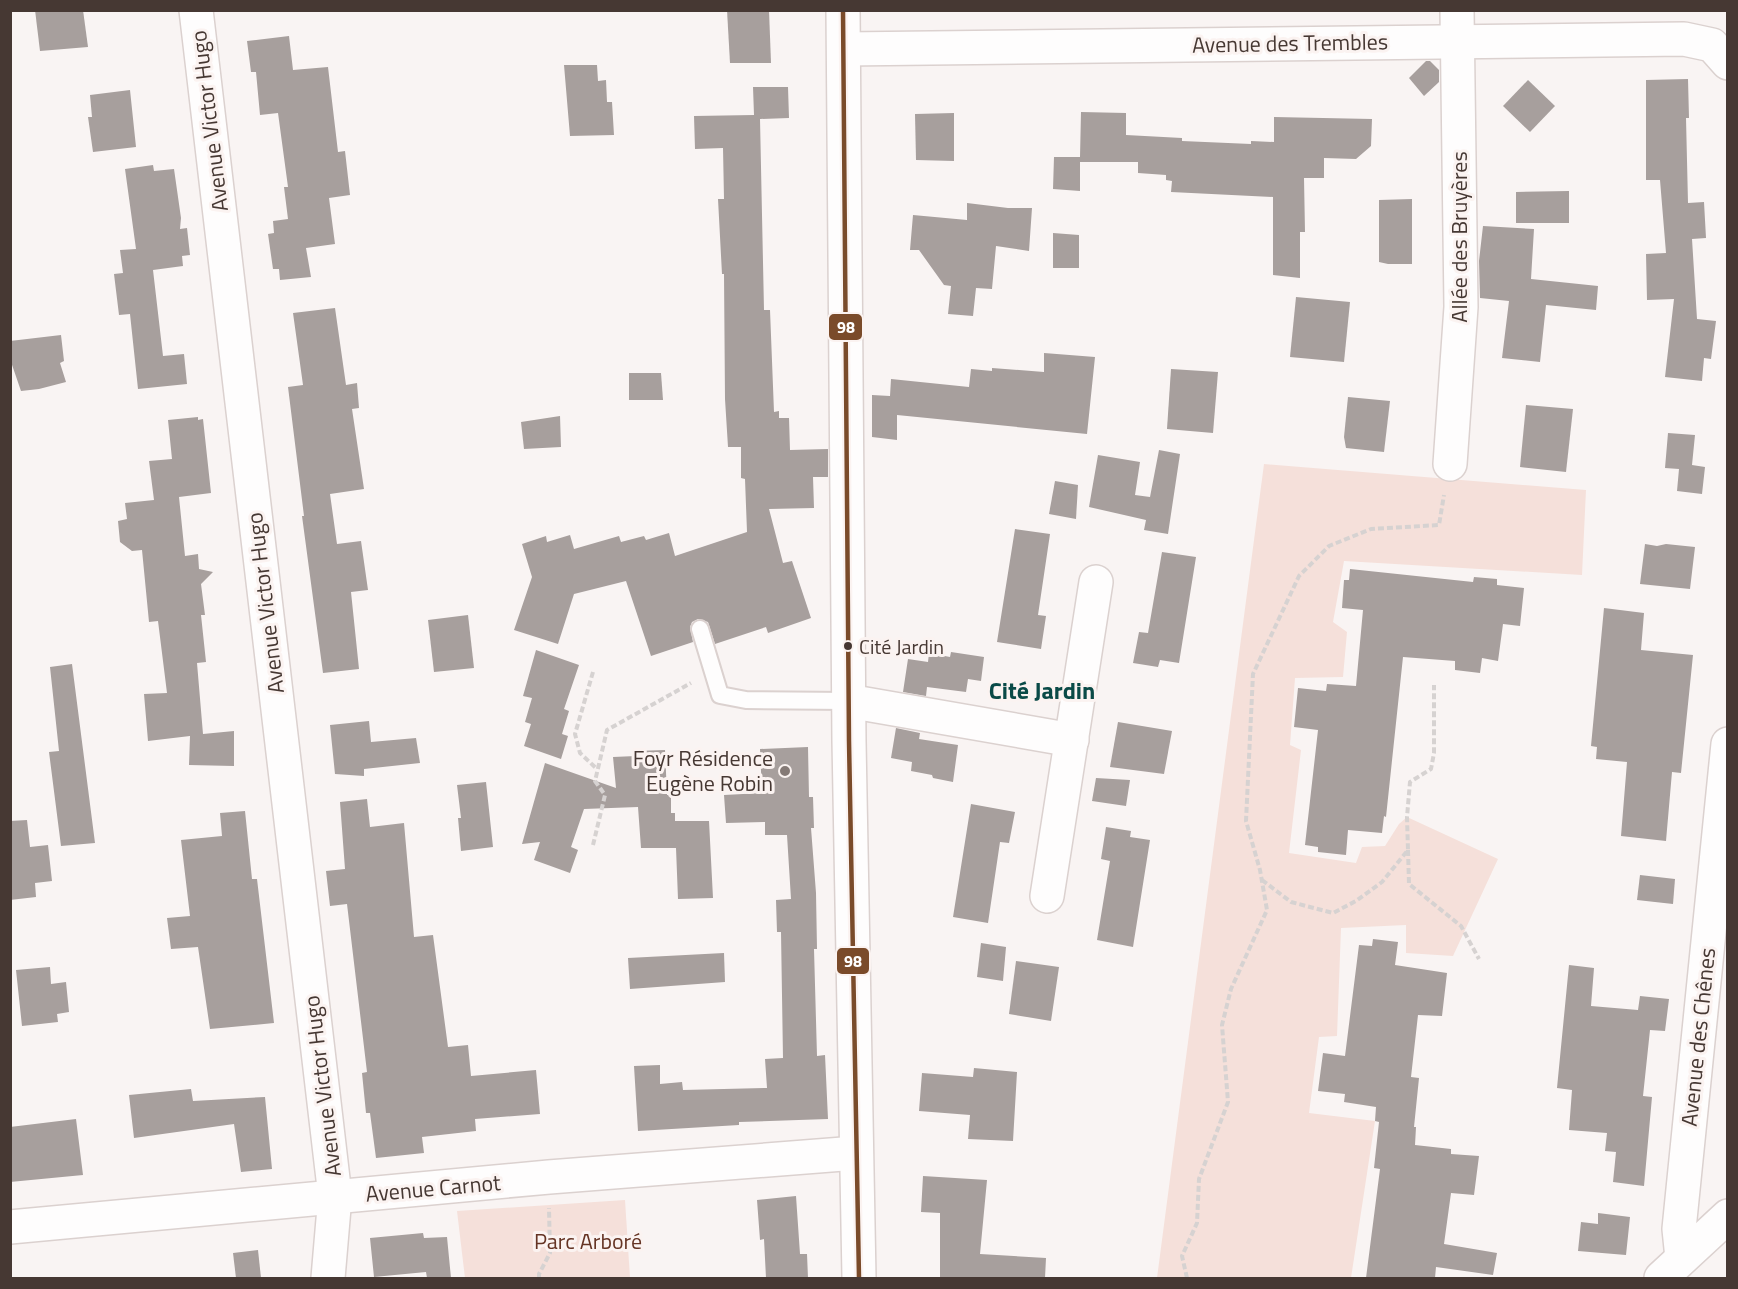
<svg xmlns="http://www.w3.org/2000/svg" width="1738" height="1289" font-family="'Titillium Web',sans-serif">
  <rect width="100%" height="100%" fill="#f9f4f3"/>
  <g fill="#f5e0da">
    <polygon points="1264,464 1586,490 1582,575 1344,561 1333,622 1347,632 1343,677 1295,678 1290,745 1301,750 1289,853 1356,863 1362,847 1385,846 1399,824 1407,817 1498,859 1453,956 1406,953 1406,925 1341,928 1337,1036 1319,1037 1309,1113 1375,1121 1351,1278 1157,1278"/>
    <polygon points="625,1200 630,1278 465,1278 457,1211"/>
  </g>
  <g fill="#a79f9d">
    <polygon points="35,10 83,10 88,47 40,51"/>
    <polygon points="727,10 769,10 771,63 730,63"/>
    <polygon points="289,36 293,70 328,67 338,152 345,151 350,195 329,198 335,244 306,248 311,277 280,280 279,269 273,269 268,234 274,233 273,221 288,219 284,187 288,187 278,113 260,115 256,72 251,72 247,41"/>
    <polygon points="1426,61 1430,61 1439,70 1439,82 1424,96 1409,78"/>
    <polygon points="564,65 597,65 598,81 606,80 607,102 612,102 614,135 570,136"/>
    <polygon points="1688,79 1689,118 1686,118 1688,203 1704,202 1706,238 1692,239 1697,319 1716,321 1711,359 1704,358 1702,381 1665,377 1674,299 1647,300 1646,254 1666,253 1660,180 1646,180 1646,80"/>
    <polygon points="1528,80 1555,106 1530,132 1503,106"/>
    <polygon points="753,87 788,87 789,118 760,119 764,310 770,310 774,412 779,411 779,418 789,418 790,450 828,449 828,477 813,477 814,508 769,509 783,563 792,561 811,618 768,633 766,627 715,644 708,622 698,619 692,622 690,627 693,642 651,656 626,581 574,594 558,644 514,630 532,577 522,544 546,536 547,542 570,535 574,549 619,536 621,542 644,536 646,540 669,533 675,556 747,532 745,479 741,478 741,447 728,447 725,399 724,274 722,274 718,199 724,199 723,148 695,149 694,116 754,115"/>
    <polygon points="130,90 136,147 93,152 88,117 92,117 90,95"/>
    <polygon points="1081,112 1126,113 1126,135 1182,138 1182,141 1251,144 1251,141 1274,142 1274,117 1372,119 1371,146 1356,159 1324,158 1324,178 1304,178 1305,232 1300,232 1300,278 1273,275 1273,197 1171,192 1172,181 1166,180 1166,175 1138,173 1138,162 1080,162 1080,191 1053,189 1054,157 1080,157"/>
    <polygon points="954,113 954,161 916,160 915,114"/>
    <polygon points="153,165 154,171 174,169 181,218 180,229 187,228 190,255 182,256 183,266 153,270 163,356 184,354 187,384 138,389 130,314 119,315 114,274 123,273 120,250 136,249 125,169"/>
    <polygon points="1569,191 1569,223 1516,223 1516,192"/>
    <polygon points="1412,199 1412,264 1388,264 1379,262 1379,200"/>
    <polygon points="967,203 1008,208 1032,208 1029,251 996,246 992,289 976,288 973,316 948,314 951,286 944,285 919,250 910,250 913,215 967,220"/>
    <polygon points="1483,226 1534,229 1531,279 1598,286 1596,310 1546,305 1540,362 1502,358 1509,301 1480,298 1479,261"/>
    <polygon points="1053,233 1079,235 1079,268 1053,268"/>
    <polygon points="1296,297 1350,302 1344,362 1290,357"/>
    <polygon points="335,308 346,385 357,383 359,408 352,409 364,489 330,494 337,544 361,541 368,590 351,592 359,669 323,673 302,516 304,516 288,387 303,385 293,313"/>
    <polygon points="61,335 64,361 60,363 66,382 39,389 21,391 10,359 10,341"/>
    <polygon points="1044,353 1095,357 1087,434 897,415 897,440 872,437 872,395 890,396 891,379 969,387 971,369 992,371 992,368 1044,372"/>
    <polygon points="1171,369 1218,372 1213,433 1167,429"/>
    <polygon points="629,373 661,373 663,400 629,400"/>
    <polygon points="1348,397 1390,401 1384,452 1346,448 1344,437"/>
    <polygon points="1526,405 1573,409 1566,472 1520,467"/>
    <polygon points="560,416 561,447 524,449 521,422"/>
    <polygon points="198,417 198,420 203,419 211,493 179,497 185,556 198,554 199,569 213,572 201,584 205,615 201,615 206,662 197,663 203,734 234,731 234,766 189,765 190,736 148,741 144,694 167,693 158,621 149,622 142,550 132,551 120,542 118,521 127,519 125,503 154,500 149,461 172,459 168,420"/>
    <polygon points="1668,433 1695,435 1692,465 1705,467 1702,494 1677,491 1679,469 1665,468"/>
    <polygon points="1159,450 1180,454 1168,534 1144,530 1146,520 1089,507 1098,455 1140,462 1135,495 1150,497"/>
    <polygon points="1055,481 1078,485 1076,519 1049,514"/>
    <polygon points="1015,529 1050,534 1038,615 1046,616 1041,649 997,642"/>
    <polygon points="1645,544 1657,546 1666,544 1695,547 1690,589 1640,584"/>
    <polygon points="1162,552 1196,557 1179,663 1160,660 1158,667 1133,663 1139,632 1148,633"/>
    <polygon points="1350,569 1473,582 1474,577 1497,579 1497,585 1524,588 1520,626 1503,624 1498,661 1482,658 1480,673 1455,670 1455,661 1403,657 1386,817 1384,816 1382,833 1348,830 1346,855 1318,852 1318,847 1305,845 1318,730 1294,727 1298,688 1326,691 1327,684 1356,686 1363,610 1342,608 1344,580 1349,580"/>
    <polygon points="1604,608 1644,613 1641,650 1693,655 1681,773 1672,772 1666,841 1621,836 1627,762 1596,759 1597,747 1591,746"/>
    <polygon points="468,615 474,668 434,672 428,620"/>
    <polygon points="536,650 579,665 564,709 569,711 562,734 568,736 561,759 524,746 531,724 525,722 532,698 523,696"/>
    <polygon points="951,652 984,657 981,681 968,679 966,692 927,687 926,696 903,692 908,659 928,662 929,653 950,657"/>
    <polygon points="72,664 95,843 61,846 49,752 59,751 50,667"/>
    <polygon points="369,721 371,742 416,738 420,763 364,769 364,776 335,774 330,725"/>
    <polygon points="1118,722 1172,731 1164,774 1110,767"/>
    <polygon points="896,728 920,733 919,739 958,745 953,782 933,778 932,775 911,771 912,762 891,758"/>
    <polygon points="808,747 809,797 813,797 814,828 811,828 816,893 817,949 814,949 817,1056 825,1055 828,1119 739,1122 739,1125 638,1131 634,1066 660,1065 660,1084 682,1082 683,1090 767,1088 765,1059 783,1058 781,932 777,932 776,900 791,899 787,835 765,835 765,822 726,823 724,795 762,793 760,749"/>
    <polygon points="665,750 667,795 671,795 671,813 675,813 675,821 709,821 713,898 678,899 676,848 641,848 638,807 584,809 571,847 578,850 570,873 534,860 540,842 522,844 545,763 616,788 613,757 636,756 635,751"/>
    <polygon points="1096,778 1130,780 1126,806 1092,801"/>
    <polygon points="486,782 493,847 461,851 458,818 461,818 457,785"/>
    <polygon points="367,799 370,827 404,823 414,937 433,935 448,1047 468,1045 471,1076 536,1070 540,1114 475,1119 476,1131 422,1137 424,1153 376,1158 370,1113 366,1113 362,1073 367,1072 347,904 330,906 326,871 345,869 340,802"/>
    <polygon points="971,804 1015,812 1009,843 1000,842 988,923 953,917"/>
    <polygon points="245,811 252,879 257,879 274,1023 210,1029 198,947 171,949 167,918 190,916 181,840 222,836 220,813"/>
    <polygon points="27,820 30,847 48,845 52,881 35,883 36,897 10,900 10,821"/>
    <polygon points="1106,827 1131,831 1130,837 1150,840 1133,947 1097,940 1110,861 1101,859"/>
    <polygon points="1640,875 1675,879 1673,904 1637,900"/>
    <polygon points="1373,939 1398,942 1395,965 1447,973 1442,1016 1418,1015 1411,1077 1419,1078 1414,1127 1416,1127 1415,1145 1451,1149 1451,1154 1479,1156 1474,1195 1451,1193 1444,1244 1497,1253 1493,1275 1436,1267 1435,1278 1366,1278 1380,1169 1374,1168 1379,1122 1375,1121 1376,1107 1344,1102 1345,1094 1318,1091 1323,1053 1345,1056 1359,945 1372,946"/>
    <polygon points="981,943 1006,947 1003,981 977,977"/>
    <polygon points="724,953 725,982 630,989 628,958"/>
    <polygon points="1016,961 1059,967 1051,1021 1009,1014"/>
    <polygon points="1569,965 1594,968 1591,1006 1638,1010 1640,996 1669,999 1665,1031 1650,1030 1643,1096 1652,1097 1644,1186 1613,1182 1616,1152 1605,1151 1607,1133 1569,1130 1572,1090 1557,1088"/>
    <polygon points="50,967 51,984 66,982 69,1012 57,1014 58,1022 22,1026 16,970"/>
    <polygon points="974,1068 1017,1072 1013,1141 968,1139 970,1115 919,1111 922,1073 973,1077"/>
    <polygon points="191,1089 193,1101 265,1097 272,1169 241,1172 234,1124 134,1138 129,1095"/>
    <polygon points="76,1119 83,1175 10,1182 10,1127"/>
    <polygon points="923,1176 987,1180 980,1254 1046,1258 1045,1278 940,1278 940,1213 921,1212"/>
    <polygon points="796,1196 800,1254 807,1254 808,1278 766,1278 764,1239 760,1240 757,1200"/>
    <polygon points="1598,1213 1630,1217 1626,1255 1578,1251 1581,1222 1598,1224"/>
    <polygon points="423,1233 424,1238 447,1237 451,1278 427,1278 426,1272 374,1277 370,1238"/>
    <polygon points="258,1250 261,1278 236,1278 233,1253"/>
  </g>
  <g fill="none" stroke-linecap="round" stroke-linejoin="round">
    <defs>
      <polyline id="service" points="700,629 720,695 746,700 848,701"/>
      <g id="minor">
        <polyline points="196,10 335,1196 328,1278"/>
        <polyline points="844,49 1684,39 1712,45 1728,63"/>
        <polyline points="1450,464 1461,307 1457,10"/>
        <polyline points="848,701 1072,740"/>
        <polyline points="1047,896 1096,582"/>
        <polyline points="10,1227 549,1177 856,1153"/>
        <polyline points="1682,1258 1679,1229 1728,744"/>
        <polyline points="1661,1278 1728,1216"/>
      </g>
      <polyline id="tertiary" points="843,10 849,741 859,1278"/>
    </defs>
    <use href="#service" stroke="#dbd1cf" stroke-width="20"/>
    <use href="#minor" stroke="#dbd1cf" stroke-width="36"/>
    <use href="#tertiary" stroke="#dbd1cf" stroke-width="36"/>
    <g stroke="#d6d2d1" stroke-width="4" stroke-dasharray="6 3" stroke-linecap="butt">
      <polyline points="593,672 575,734 580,753 597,769"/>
      <polyline points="593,845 605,795 595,781 607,730 691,683"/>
      <polyline points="1408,850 1409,884 1461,926 1479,959"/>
      <polyline points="1262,880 1291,902 1333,913 1356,901 1382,882 1408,850 1407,817 1410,782 1431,769 1434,753 1434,685"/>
      <polyline points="539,1278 539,1274 550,1253 549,1208"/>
      <polyline points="1187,1278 1182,1256 1197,1223 1199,1179 1228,1102 1222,1025 1231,989 1267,910 1260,870 1246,821 1253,674 1299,576 1329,546 1371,529 1439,525 1444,495"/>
    </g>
    <use href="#service" stroke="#fefdfd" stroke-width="16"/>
    <use href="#minor" stroke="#fefdfd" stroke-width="33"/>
    <use href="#tertiary" stroke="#fefdfd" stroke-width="33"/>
    <defs>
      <polyline id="bus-1" points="843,10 849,741 859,1278"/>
    </defs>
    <use href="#bus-1" stroke="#fbf3f1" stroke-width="9"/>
    <use href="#bus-1" stroke="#7a4b2a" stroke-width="4.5"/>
  </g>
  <circle fill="#463833" stroke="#fbf3f1" stroke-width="2" cx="848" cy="646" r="5"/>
  <circle fill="#857a76" stroke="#fbf3f1" stroke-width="2" cx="785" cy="771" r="6"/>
  <g text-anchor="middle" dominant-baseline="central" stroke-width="6" stroke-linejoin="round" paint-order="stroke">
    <g font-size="20" fill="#463833" stroke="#fbf3f1" text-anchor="start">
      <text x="859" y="646">Cité Jardin</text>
    </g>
    <g font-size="22" fill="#463833" stroke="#fbf3f1">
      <text transform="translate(1290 43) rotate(-1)">Avenue des Trembles</text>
      <text transform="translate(209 121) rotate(-97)">Avenue Victor Hugo</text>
      <text transform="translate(1459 237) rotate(-90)">Allée des Bruyères</text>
      <text transform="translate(265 603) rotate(-97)">Avenue Victor Hugo</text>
      <text transform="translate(1698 1037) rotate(-84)">Avenue des Chênes</text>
      <text transform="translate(322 1086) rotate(-97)">Avenue Victor Hugo</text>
      <text transform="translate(433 1188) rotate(-5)">Avenue Carnot</text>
    </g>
    <g font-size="22" fill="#463833" stroke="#fbf3f1" text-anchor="end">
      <text x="773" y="758">Foyr Résidence<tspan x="773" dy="25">Eugène Robin</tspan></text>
    </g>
    <g font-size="22" fill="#653424" stroke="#fbf3f1">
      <text x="588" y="1241">Parc Arboré</text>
    </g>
    <g font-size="24" font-weight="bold" fill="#0a4a47" stroke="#fbf3f1">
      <text x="1042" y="690">Cité Jardin</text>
    </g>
  </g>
  <g stroke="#fbf3f1" stroke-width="2">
    <rect x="828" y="313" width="35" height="28" rx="6" fill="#7a4b2a"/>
    <rect x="836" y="947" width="34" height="28" rx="6" fill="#7a4b2a"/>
  </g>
  <g font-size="16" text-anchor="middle" font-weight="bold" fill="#fff">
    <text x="846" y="333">98</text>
    <text x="853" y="967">98</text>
  </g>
  <rect width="1738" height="1289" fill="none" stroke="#463833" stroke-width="24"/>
</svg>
